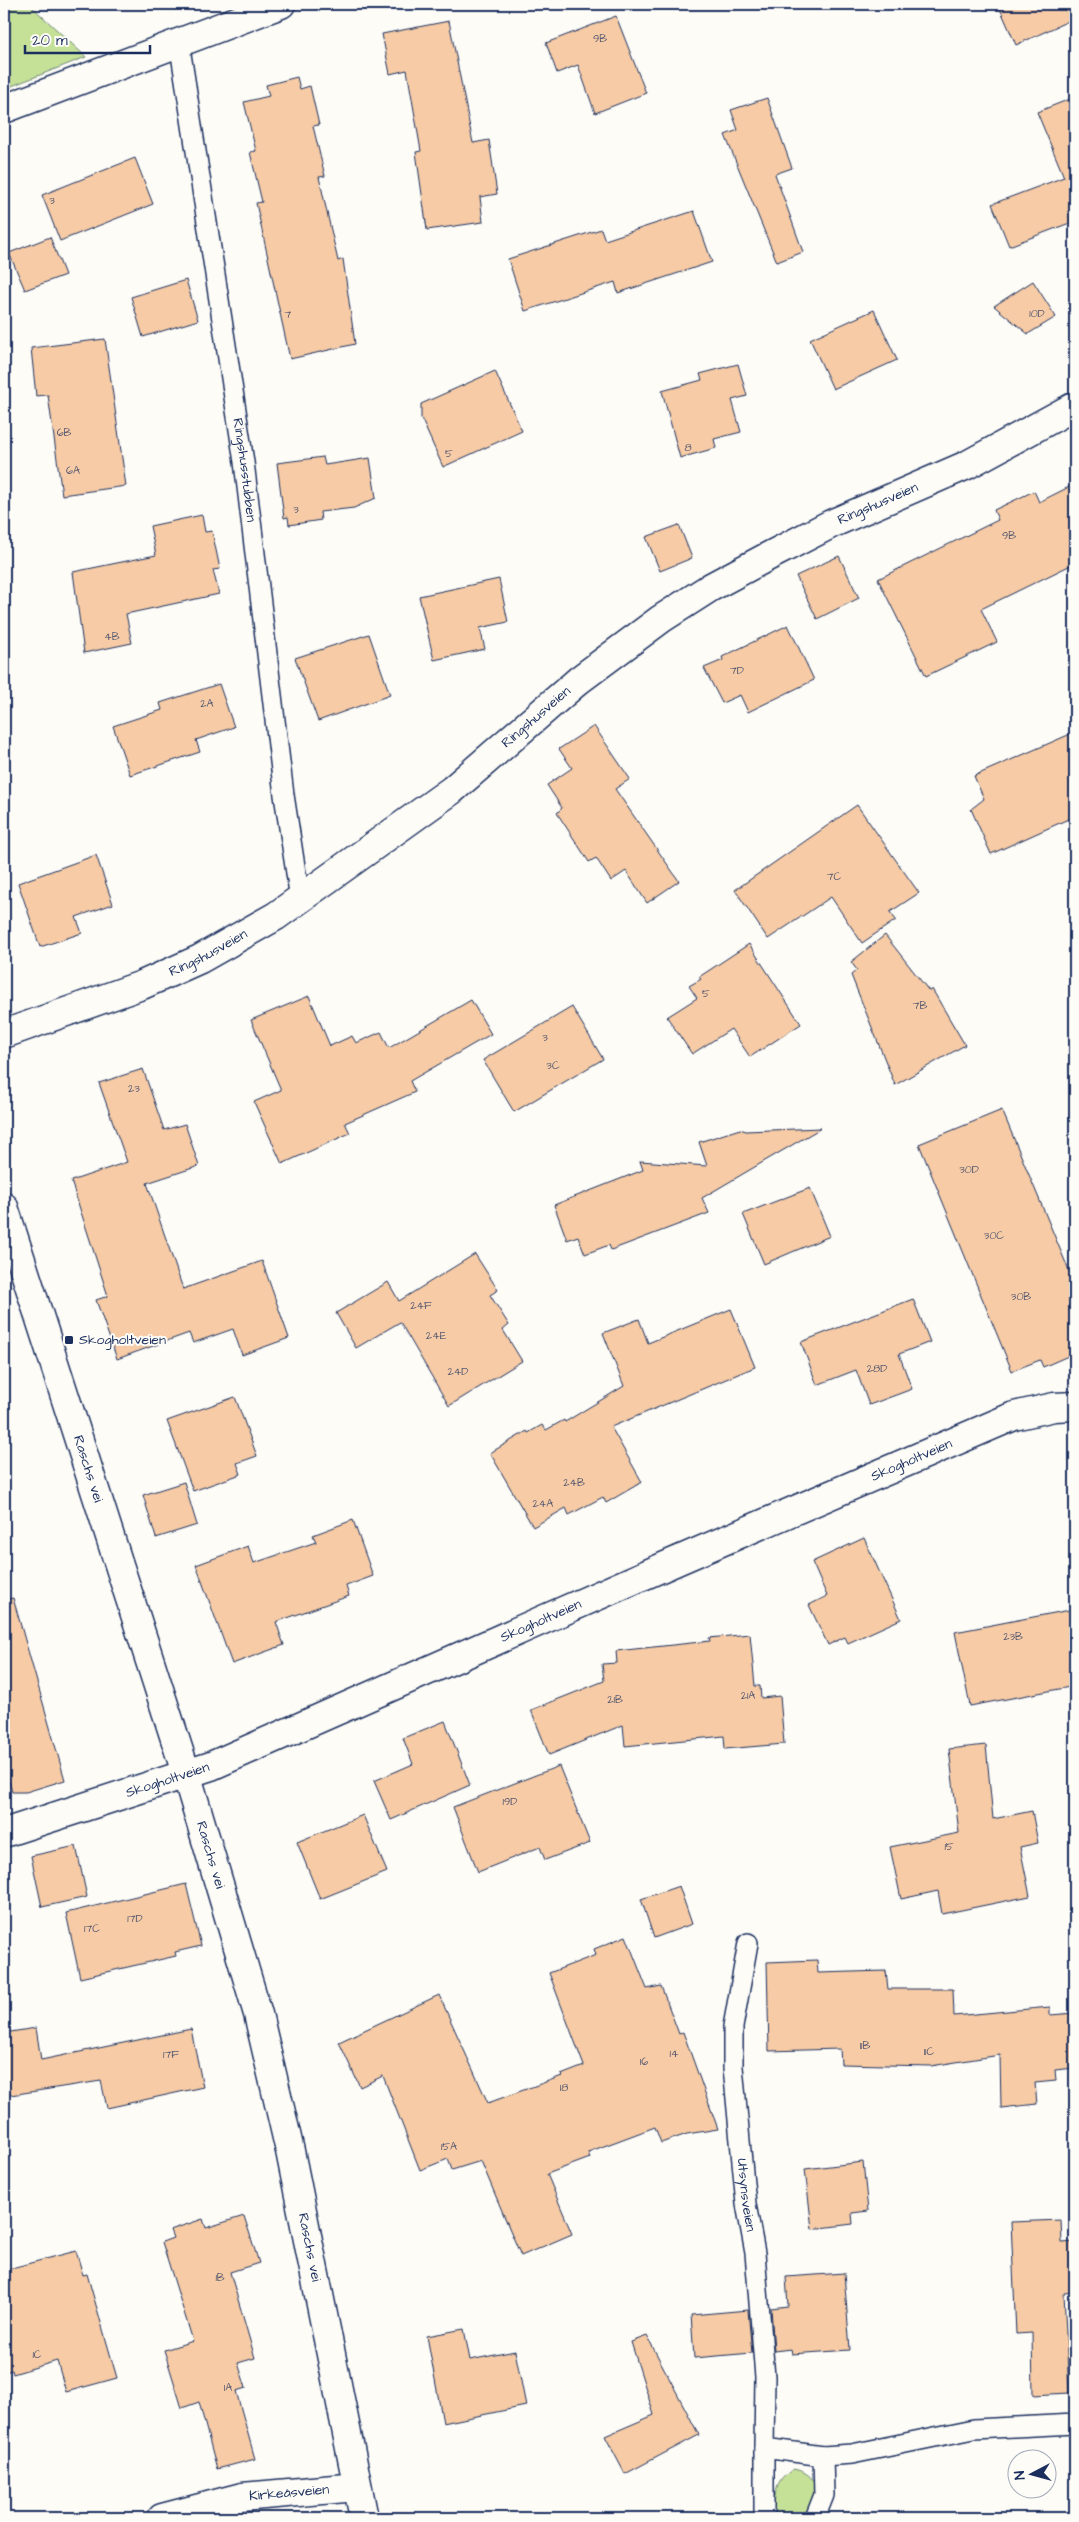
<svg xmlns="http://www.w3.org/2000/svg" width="1079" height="2522" font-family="'Architects Daughter',sans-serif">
  <rect width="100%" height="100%" fill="#fdfcf7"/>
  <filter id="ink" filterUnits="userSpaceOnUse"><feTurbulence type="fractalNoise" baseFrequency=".02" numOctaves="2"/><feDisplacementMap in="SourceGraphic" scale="10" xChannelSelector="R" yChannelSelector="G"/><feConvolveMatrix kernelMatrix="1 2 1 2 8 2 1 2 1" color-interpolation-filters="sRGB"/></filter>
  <g filter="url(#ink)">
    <g fill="#c5e097" stroke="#70887a">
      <polygon points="4,4 29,4 86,57 4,89"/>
      <path d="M794 2469C824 2476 816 2496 807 2518H773C775 2497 773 2481 794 2469Z"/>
    </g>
    <g fill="#f6cba5" stroke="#1b2f5e">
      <polygon points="998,4 1075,4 1075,18 1016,45"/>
      <polygon points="616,16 646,93 595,113 578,65 557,73 546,43"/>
      <polygon points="449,21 473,143 489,140 497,194 480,197 483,222 427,230 416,152 421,151 407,70 390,74 382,34"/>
      <polygon points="297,77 300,89 310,86 319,125 313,126 325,176 319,177 338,261 343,259 355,344 290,359 256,203 262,202 250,152 256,151 244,102 269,96 266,85"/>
      <polygon points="1075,97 1075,221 1009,246 992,204 1064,177 1037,112"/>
      <polygon points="767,98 792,168 775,174 803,252 777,262 725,135 738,130 731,110"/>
      <polygon points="135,158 153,204 60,241 42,195"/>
      <polygon points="694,211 712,262 618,293 615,282 525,311 508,259 601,229 605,240"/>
      <polygon points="50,237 65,275 25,290 9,253"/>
      <polygon points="186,280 198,320 143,337 131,297"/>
      <polygon points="1033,281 1056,317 1028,334 994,306"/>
      <polygon points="874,310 897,360 833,389 810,339"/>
      <polygon points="105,339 126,486 62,495 48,395 36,396 31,348"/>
      <polygon points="738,364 747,396 732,400 741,432 714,439 716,448 680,458 662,391 702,380 700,374"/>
      <polygon points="495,371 522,431 443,467 421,418 421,404"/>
      <polygon points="323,457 325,465 370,458 376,498 354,508 320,512 321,520 289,525 288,517 284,518 277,463"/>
      <polygon points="1075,484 1075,563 981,609 997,642 926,676 878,579 998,520 994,510 1034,491 1039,502"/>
      <polygon points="202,515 205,532 212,531 220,569 213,570 219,594 126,614 132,643 84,653 73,572 156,555 150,526"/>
      <polygon points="679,525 692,558 660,571 646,537"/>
      <polygon points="839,556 859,598 817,619 796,576"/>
      <polygon points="499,579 508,622 480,628 485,649 434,660 419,596"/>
      <polygon points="788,625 814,680 748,712 740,695 722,703 704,668 723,660 722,657"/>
      <polygon points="369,634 390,695 318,721 295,658"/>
      <polygon points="219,684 234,727 196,740 200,752 130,775 113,726 162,710 160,703"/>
      <polygon points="594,726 630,779 615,789 679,881 647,903 626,871 611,881 596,858 589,862 557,813 562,808 547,785 572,768 559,749"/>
      <polygon points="1075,732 1075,816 991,854 971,809 984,799 974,776"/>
      <polygon points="857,805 919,893 890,912 896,920 862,943 831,897 768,939 735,890"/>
      <polygon points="96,855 113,904 76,917 82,933 40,947 18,883"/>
      <polygon points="885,935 929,991 932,989 965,1045 895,1085 851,975 857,970 851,962"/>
      <polygon points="749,944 801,1024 750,1057 731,1029 692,1054 667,1017 697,998 689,986 701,979 699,977"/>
      <polygon points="309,996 330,1046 352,1036 356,1043 381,1032 389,1048 471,1000 491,1034 410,1081 415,1092 345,1123 350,1133 282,1164 254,1102 281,1090 251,1020"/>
      <polygon points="572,1007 603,1059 514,1112 483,1060"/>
      <polygon points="143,1069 164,1130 185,1124 199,1166 147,1183 183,1289 262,1261 289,1338 242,1355 233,1329 193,1343 189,1333 117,1359 96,1300 108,1296 71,1181 127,1162 99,1083"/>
      <polygon points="1002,1110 1075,1285 1075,1353 1043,1367 1040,1360 1012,1371 919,1144"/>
      <polygon points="821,1128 702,1198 709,1213 611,1250 609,1245 585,1254 578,1236 567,1240 554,1205 643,1170 640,1161 707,1166 699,1142 740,1129 746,1131"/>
      <polygon points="810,1188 830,1236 764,1264 743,1214"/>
      <polygon points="475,1254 498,1290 490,1295 509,1325 503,1330 522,1361 449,1406 400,1322 356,1348 336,1313 388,1282 399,1301"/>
      <polygon points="913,1299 930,1342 899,1354 912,1389 869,1405 856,1370 817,1385 801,1342"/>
      <polygon points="731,1309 755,1367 611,1427 642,1482 606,1503 603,1497 569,1515 566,1508 533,1527 490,1453 527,1431 528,1433 542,1425 546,1430 564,1420 565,1422 624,1386 603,1333 639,1319 648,1343"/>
      <polygon points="235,1397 257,1456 237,1463 241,1474 193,1491 167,1421"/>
      <polygon points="184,1482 197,1525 156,1538 143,1495"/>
      <polygon points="353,1520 373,1576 346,1586 349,1596 276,1622 284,1645 232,1664 196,1565 248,1546 254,1563 316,1542 313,1535"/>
      <polygon points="864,1538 901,1619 848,1643 845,1637 828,1645 809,1605 827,1596 812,1562"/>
      <polygon points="13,1598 65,1780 26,1792 12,1792 4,1765 4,1600"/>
      <polygon points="1075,1609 1075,1686 970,1706 955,1632"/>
      <polygon points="750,1634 755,1686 760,1686 761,1698 780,1696 784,1744 725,1749 724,1736 625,1746 623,1725 549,1755 531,1710 604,1681 602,1664 617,1663 616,1651 710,1641 709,1638"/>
      <polygon points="445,1721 470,1785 391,1820 374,1781 413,1764 403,1738"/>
      <polygon points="986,1745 993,1819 1032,1811 1038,1843 1020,1847 1030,1896 942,1914 938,1891 901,1899 890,1847 959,1833 949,1749"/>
      <polygon points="559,1766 590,1843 545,1860 540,1847 478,1872 453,1807"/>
      <polygon points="363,1815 387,1872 320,1899 297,1842"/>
      <polygon points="76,1846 87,1897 42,1907 31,1856"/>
      <polygon points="186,1884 201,1946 175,1952 176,1956 80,1978 66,1913"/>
      <polygon points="679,1886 692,1924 654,1938 641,1899"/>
      <polygon points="626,1936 647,1989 661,1986 679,2034 683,2032 718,2129 687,2134 661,2143 655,2127 588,2152 590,2158 547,2174 572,2234 521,2256 481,2161 452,2170 448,2159 420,2170 383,2076 360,2087 339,2042 439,1995 488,2103 562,2076 561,2075 584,2066 549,1973 596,1955 594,1949"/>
      <polygon points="817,1960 818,1973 886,1971 888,1989 953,1989 954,2016 1050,2007 1050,2015 1075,2013 1075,2068 1055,2070 1056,2081 1035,2083 1037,2104 1001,2108 1000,2055 931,2066 841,2064 840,2049 769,2051 767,1962"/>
      <polygon points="36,2028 41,2060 191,2029 203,2087 107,2108 101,2081 4,2096 4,2033"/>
      <polygon points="863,2162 868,2211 852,2213 853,2224 812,2229 805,2169"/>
      <polygon points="244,2216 259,2263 230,2272 255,2358 238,2363 246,2388 236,2391 255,2459 217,2469 199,2402 182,2408 164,2350 193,2341 162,2242 173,2238 170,2230 203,2219 206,2228"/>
      <polygon points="1061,2220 1062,2243 1075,2242 1075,2292 1064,2293 1069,2393 1033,2395 1032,2333 1016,2334 1011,2222"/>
      <polygon points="76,2251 83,2275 87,2274 117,2378 66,2392 57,2361 13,2374 12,2370 4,2372 4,2270"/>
      <polygon points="844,2273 850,2350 792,2354 791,2349 774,2351 771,2308 788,2306 786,2277"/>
      <polygon points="748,2310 752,2353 694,2358 691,2315"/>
      <polygon points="464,2329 470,2360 515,2351 526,2406 443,2423 427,2336"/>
      <polygon points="647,2336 699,2435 625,2474 605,2436 654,2415 631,2342"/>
    </g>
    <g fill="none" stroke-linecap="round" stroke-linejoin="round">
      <defs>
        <g id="lane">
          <path id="s1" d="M179 41 244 462 284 795 300 899"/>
          <path id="s2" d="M748 1943 733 2027V2067L746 2204 755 2253 765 2377 764 2448 823 2456 824 2495 815 2518"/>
          <polyline points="764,2448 764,2518"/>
          <polyline points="823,2456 852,2454 974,2429 1075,2424"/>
        </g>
        <g id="street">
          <polyline points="4,109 281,4"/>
          <path id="s3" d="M4 1034 142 985 200 959 276 916 452 790 579 680 661 619 711 587 769 556 831 524 967 465 1075 406"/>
          <path id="s4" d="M4 1833 211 1766 679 1560 1014 1416 1054 1407 1075 1406"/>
          <path id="s5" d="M162 2518 242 2497 357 2487"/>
        </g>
        <g id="secondary">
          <path id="s6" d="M4 1207 186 1773 258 2014 290 2151 364 2518"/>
        </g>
      </defs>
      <use href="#lane" stroke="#1b2f5e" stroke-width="22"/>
      <use href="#street" stroke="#1b2f5e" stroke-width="31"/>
      <use href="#secondary" stroke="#1b2f5e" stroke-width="31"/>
      <use href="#lane" stroke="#fdfcf7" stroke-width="19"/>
      <use href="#street" stroke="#fdfcf7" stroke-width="28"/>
      <use href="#secondary" stroke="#fdfcf7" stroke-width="28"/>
    </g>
  </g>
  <rect fill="#1b2f5e" stroke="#fdfcf7" stroke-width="2" x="64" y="1335" width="10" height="10" rx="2.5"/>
  <g text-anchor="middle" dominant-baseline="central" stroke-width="4" stroke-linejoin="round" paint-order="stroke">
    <g font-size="11" fill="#525670">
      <text x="600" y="38">9B</text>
      <text x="52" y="200">3</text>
      <text x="1037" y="313">10D</text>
      <text x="288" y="314">7</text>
      <text x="64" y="432">6B</text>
      <text x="688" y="447">8</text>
      <text x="449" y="453">5</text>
      <text x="73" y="470">6A</text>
      <text x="296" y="509">3</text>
      <text x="1009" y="535">9B</text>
      <text x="112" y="636">4B</text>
      <text x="737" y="670">7D</text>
      <text x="207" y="703">2A</text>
      <text x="834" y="876">7C</text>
      <text x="706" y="993">5</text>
      <text x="920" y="1005">7B</text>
      <text x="545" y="1037">3</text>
      <text x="553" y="1065">3C</text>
      <text x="134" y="1088">23</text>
      <text x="969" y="1169">30D</text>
      <text x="994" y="1235">30C</text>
      <text x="1021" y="1296">30B</text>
      <text x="421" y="1305">24F</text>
      <text x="436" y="1335">24E</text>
      <text x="877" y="1368">28D</text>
      <text x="458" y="1371">24D</text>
      <text x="574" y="1482">24B</text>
      <text x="543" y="1503">24A</text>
      <text x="1013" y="1636">23B</text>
      <text x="748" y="1695">21A</text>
      <text x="615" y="1699">21B</text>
      <text x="510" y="1801">19D</text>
      <text x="949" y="1846">15</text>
      <text x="135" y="1918">17D</text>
      <text x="92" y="1928">17C</text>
      <text x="865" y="2045">11B</text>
      <text x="929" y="2051">11C</text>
      <text x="674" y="2053">14</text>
      <text x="171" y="2054">17F</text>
      <text x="644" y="2061">16</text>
      <text x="564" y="2087">18</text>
      <text x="449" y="2146">15A</text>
      <text x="220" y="2277">1B</text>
      <text x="37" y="2354">1C</text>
      <text x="228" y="2387">1A</text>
    </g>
    <g font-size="14" fill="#1b2f5e" stroke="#fdfcf7">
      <text stroke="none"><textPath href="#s1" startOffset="434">Ringshusstubben</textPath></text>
      <text stroke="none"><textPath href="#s3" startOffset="1030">Ringshusveien</textPath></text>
      <text stroke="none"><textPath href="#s3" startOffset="625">Ringshusveien</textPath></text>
      <text stroke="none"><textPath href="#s3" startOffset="220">Ringshusveien</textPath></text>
      <text stroke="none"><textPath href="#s4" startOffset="982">Skogholtveien</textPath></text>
      <text stroke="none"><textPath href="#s6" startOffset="275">Raschs vei</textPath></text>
      <text stroke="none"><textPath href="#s4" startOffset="578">Skogholtveien</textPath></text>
      <text stroke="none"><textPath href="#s4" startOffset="172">Skogholtveien</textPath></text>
      <text stroke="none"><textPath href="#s6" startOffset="680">Raschs vei</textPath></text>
      <text stroke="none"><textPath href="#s2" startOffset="254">Utsynsveien</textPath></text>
      <text stroke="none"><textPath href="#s6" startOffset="1085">Raschs vei</textPath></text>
      <text stroke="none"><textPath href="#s5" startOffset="130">Kirkeåsveien</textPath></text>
    </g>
    <g font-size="14" fill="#1b2f5e" stroke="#fdfcf7" text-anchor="start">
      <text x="79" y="1340">Skogholtveien</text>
    </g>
  </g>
  <rect width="1079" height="2522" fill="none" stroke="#fdfcf7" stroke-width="20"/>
  <rect x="10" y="10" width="1059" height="2502" fill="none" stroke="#1b2f5e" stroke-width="2" filter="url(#ink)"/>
  <g transform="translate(1032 2474) rotate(264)"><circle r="24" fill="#fdfcf7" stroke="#a3aaba"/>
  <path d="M0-4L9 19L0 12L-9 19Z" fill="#1b2f5e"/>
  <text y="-8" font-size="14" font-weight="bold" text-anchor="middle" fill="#1b2f5e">N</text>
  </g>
  <path d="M25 45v8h125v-8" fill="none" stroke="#1b2f5e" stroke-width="2.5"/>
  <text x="32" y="45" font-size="15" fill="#1b2f5e" stroke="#fdfcf7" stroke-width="4" paint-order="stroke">20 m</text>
</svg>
